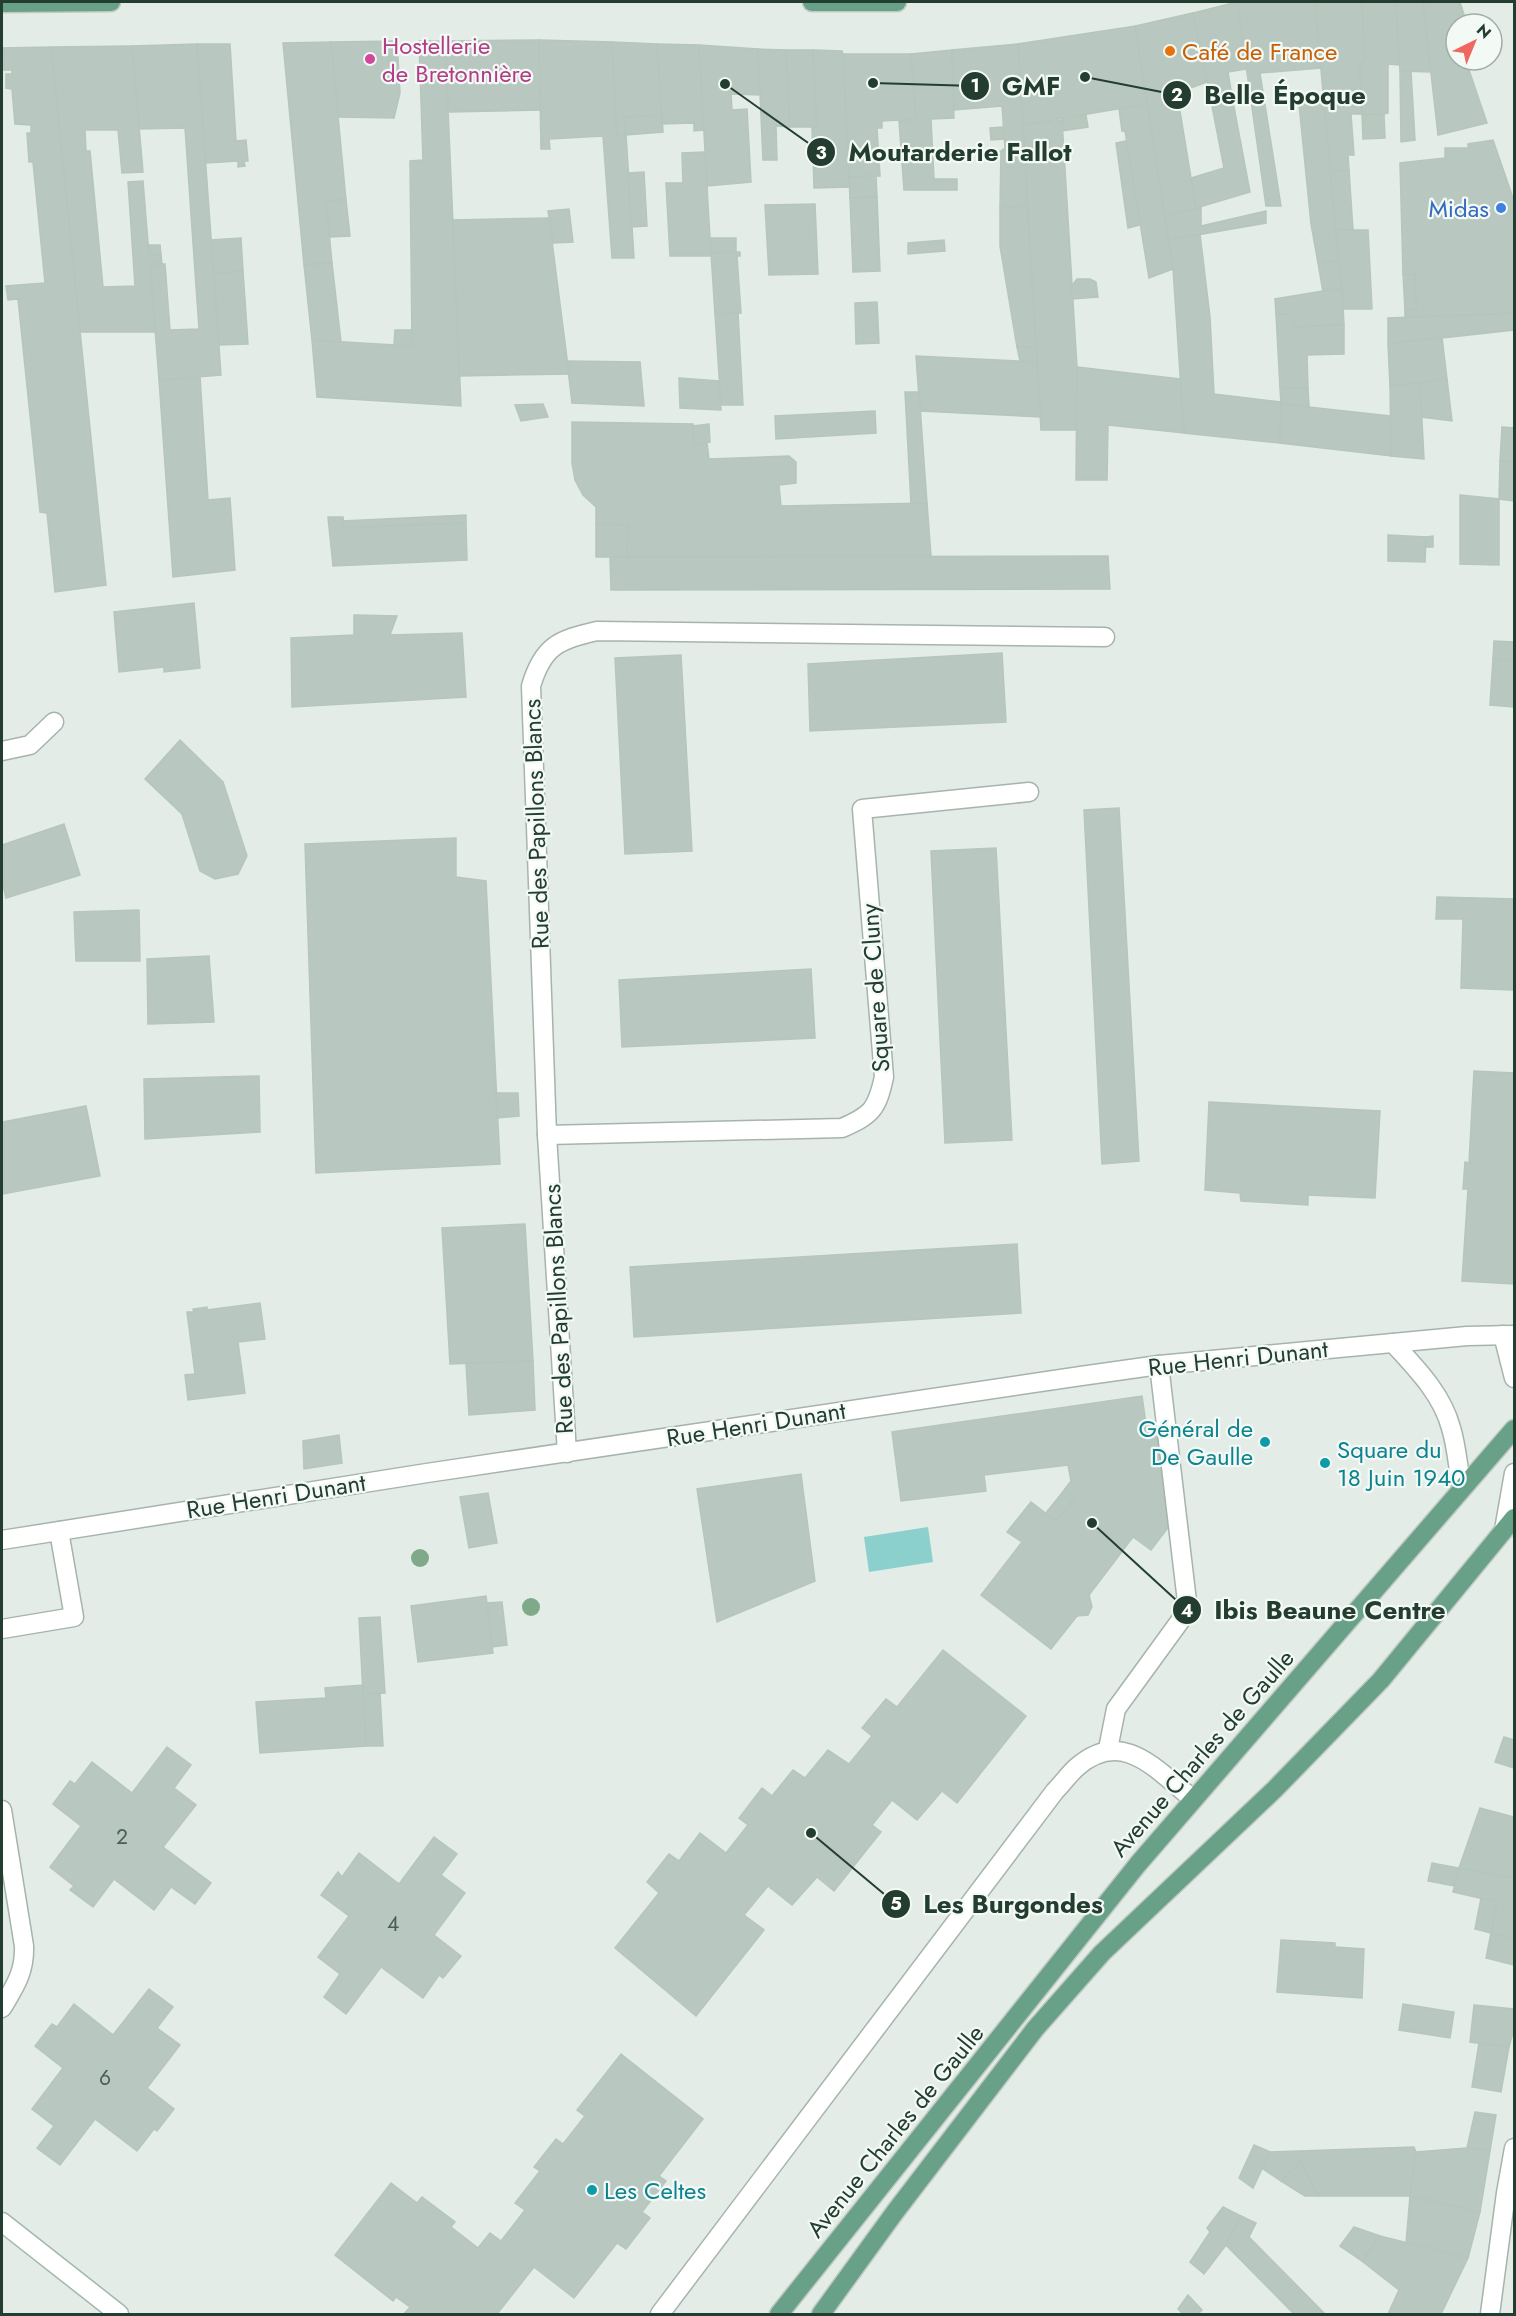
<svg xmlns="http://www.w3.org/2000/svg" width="1516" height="2316" font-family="Jost,sans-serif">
  <rect width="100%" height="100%" fill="#e3ece6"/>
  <polygon fill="#8cd0ce" points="928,1527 933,1562 869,1572 864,1537"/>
  <g fill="#b8c7bf" stroke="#b5c6bc" stroke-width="1.5">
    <polygon points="1237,2 1315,2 1321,68 1260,73 1281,206 1266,206"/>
    <polygon points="1237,2 1247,69 1228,72 1233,102 1212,106 1193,13"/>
    <polygon points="1315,2 1362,2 1365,62 1360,62 1362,114 1351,114 1354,155 1348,155 1349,170 1330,171"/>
    <polygon points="1362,2 1396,2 1399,65 1388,64 1388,113 1384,114 1362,114 1360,62 1365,62"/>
    <polygon points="1396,2 1423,2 1431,72 1400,71"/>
    <polygon points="1423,2 1460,2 1467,24 1456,24 1456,60 1478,60 1480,63 1468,67 1487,123 1438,135"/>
    <polygon points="1193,13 1207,82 1177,93 1196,208 1165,217 1135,26"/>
    <polygon points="1135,26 1147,104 1023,125 1018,44"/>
    <polygon points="539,40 540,110 448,112 445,41"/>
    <polygon points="539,40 612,42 617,136 626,135 634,258 612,258 603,136 549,139 550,149 541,149"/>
    <polygon points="397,41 400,93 394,118 338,117 331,42"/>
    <polygon points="419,41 445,41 461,406 317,397 312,340 412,346 410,161 423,160"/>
    <polygon points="331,42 346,200 326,201 332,263 304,265 283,43"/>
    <polygon points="612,42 657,44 662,115 624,117 626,135 617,136"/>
    <polygon points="197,44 221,375 159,380 150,264 165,264 170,330 199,329 185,128 139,129 132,46"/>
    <polygon points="197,44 230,44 236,141 246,140 248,161 244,161 245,166 238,167 238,161 206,163"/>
    <polygon points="657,44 699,45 704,130 694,131 694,123 662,124"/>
    <polygon points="1018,44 1025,150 1001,151 1005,148 1002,106 954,110 952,50"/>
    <polygon points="699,45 758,49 761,95 731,94 732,110 747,109 751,182 707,186"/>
    <polygon points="132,46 143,172 122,173 118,130 85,130 86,151 90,151 103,287 135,286 128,182 143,181 149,255 161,255 162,264 150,264 155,332 80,332 51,47"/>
    <polygon points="51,47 106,585 55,592 47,513 40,512 18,299 8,300 6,286 45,283 33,162 29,162 27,133 31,133 31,125 15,124 12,89 6,88 6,74 12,74 12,70 2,70 2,48"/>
    <polygon points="758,49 786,50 790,127 776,126 777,160 763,160"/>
    <polygon points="786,50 813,50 817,127 790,127"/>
    <polygon points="813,50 842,51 843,54 850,187 814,188 812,127 817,127"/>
    <polygon points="952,50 954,118 931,119 934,179 957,179 957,190 904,190 899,121 916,119 911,54"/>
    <polygon points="843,54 911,54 916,119 882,121 882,128 877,128 880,176 849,177"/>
    <polygon points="1400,71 1411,72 1415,140 1401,142"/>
    <polygon points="1233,102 1250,192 1196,208 1191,178 1224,168 1212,106"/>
    <polygon points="1324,103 1339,261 1318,263 1311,224 1299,104"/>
    <polygon points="1147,104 1173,269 1149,278 1125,131 1122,131 1119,109"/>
    <polygon points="1362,114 1384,114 1385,138 1363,139"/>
    <polygon points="662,115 663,132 626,135 624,117"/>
    <polygon points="1086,115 1088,127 1061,131 1062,120"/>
    <polygon points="1062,120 1077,367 1076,430 1041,430 1023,125"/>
    <polygon points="1003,127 1004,139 991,140 990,128"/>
    <polygon points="1493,140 1514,201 1514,313 1405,318 1405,310 1416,310 1415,274 1403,274 1400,163 1445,158 1445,148 1468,148 1468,144"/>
    <polygon points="1126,141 1140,225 1128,228 1116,143"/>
    <polygon points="1025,150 1027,206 1000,208 1001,151"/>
    <polygon points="705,152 711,256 670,256 666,183 683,183 682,153"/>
    <polygon points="1349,170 1353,230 1336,230 1330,171"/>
    <polygon points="644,172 647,226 631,227 628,173"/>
    <polygon points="876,176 877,197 850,198 849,177"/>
    <polygon points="877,197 880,271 853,272 850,198"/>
    <polygon points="346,200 350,236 330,237 326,201"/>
    <polygon points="815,204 818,274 769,275 765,205"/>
    <polygon points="1027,206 1036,347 1017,347 1000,246 1000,208"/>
    <polygon points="1201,207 1201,226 1266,211 1266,223 1169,240 1165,217"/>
    <polygon points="569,209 573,242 553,243 548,211"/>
    <polygon points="549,218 569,374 459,376 453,220"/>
    <polygon points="1336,230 1368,230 1372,309 1343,309"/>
    <polygon points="1200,234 1210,317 1214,394 1281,402 1280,443 1184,433 1173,269 1169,240"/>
    <polygon points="241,238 243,271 214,274 211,240"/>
    <polygon points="711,238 736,238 736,252 711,253"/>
    <polygon points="944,240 945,251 908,254 908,243"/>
    <polygon points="148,245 160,245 161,255 149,255"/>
    <polygon points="740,252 740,256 737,256 741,313 715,314 711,253"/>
    <polygon points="1339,261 1342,288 1323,292 1318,263"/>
    <polygon points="332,263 341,342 312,340 304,265"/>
    <polygon points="243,271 248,344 219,345 214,274"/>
    <polygon points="1403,274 1415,274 1416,310 1405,310"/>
    <polygon points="1077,279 1090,279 1096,282 1098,297 1072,299 1071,287"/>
    <polygon points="1342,288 1344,325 1294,327 1294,314 1276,314 1275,299"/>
    <polygon points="877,302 879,343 856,344 855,303"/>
    <polygon points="738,313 743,405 721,405 715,314"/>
    <polygon points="1514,313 1514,330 1388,344 1388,318"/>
    <polygon points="1276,314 1294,314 1294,327 1344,325 1344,354 1307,355 1308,388 1280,388"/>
    <polygon points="395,330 412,330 412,346 394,345"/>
    <polygon points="1442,337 1447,379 1390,386 1388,344"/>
    <polygon points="1017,347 1036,347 1037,362 1020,361"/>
    <polygon points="916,356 1037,362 1041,417 920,411"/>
    <polygon points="567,361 640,362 644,406 572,403"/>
    <polygon points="1077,367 1180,379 1184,433 1108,425 1107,480 1076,480"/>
    <polygon points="200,377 208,500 230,498 235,570 173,577 159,380"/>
    <polygon points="679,378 719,381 721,410 680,408"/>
    <polygon points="1447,379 1452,421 1421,417 1420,383"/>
    <polygon points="1420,383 1424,459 1391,456 1390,386"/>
    <polygon points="1280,388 1308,388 1309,407 1281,404"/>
    <polygon points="905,392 919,392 927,503 911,504"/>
    <polygon points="543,404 548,417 521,421 515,405"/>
    <polygon points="1281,404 1390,416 1391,456 1280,443"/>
    <polygon points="875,411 876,433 776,439 775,416"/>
    <polygon points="572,422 693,424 694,444 707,443 709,459 789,456 796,462 796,483 779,485 781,506 927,503 931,556 627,557 628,525 596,524 596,507 583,495 575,480 572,463"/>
    <polygon points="709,424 710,442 694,444 693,426"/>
    <polygon points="1502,427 1514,428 1514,462 1500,461"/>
    <polygon points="1500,461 1514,462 1514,501 1499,499"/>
    <polygon points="1460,495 1499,499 1499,565 1460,564"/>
    <polygon points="466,515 466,523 344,528 343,521"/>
    <polygon points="328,517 343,517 344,528 466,523 467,560 333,566"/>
    <polygon points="596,524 628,525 627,557 596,557"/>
    <polygon points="1388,535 1426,537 1425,562 1388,561"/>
    <polygon points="1433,536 1433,547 1425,547 1426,537"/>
    <polygon points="1108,556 1110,589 611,590 610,557"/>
    <polygon points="194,603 200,668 164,672 164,667 119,672 114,612"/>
    <polygon points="354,615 397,616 390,635 462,633 466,697 292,707 291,638 354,635"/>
    <polygon points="1494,641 1514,642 1514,661 1493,659"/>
    <polygon points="1002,653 1006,722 810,731 808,664"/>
    <polygon points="681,655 692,851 625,854 615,658"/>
    <polygon points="1493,659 1514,661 1514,707 1490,705"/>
    <polygon points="180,740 223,782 247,856 238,874 215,879 200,871 182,814 145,779"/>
    <polygon points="1119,808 1139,1161 1102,1164 1084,810"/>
    <polygon points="64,824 80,875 6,898 2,881 2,845"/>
    <polygon points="456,838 456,877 486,881 500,1164 316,1173 305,844"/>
    <polygon points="996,848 1012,1140 945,1143 931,851"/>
    <polygon points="1437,897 1514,899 1513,990 1461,988 1463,919 1436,919"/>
    <polygon points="139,910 140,961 76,961 74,912"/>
    <polygon points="209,956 214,1022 148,1024 147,959"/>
    <polygon points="811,969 815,1038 622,1047 619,980"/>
    <polygon points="1474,1071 1514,1073 1514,1284 1462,1281 1468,1189 1463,1189 1465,1162 1469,1163"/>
    <polygon points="259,1076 260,1132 145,1139 144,1079"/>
    <polygon points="496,1093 518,1093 519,1116 497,1118"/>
    <polygon points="1209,1102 1380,1111 1375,1198 1308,1195 1308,1205 1241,1201 1240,1193 1205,1190"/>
    <polygon points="86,1106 100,1176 2,1194 2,1122"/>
    <polygon points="525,1224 533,1361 450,1364 442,1228"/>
    <polygon points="1017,1244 1021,1313 634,1337 630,1267"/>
    <polygon points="260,1303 265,1339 238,1342 245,1393 188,1400 185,1375 195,1374 187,1312 194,1312 193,1309 207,1307 207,1310"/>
    <polygon points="533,1361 535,1410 469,1415 466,1363"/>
    <polygon points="1142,1396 1146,1424 1155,1423 1170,1525 1151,1550 1133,1537 1089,1595 1092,1607 1088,1615 1077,1616 1051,1649 981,1595 1022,1542 1007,1532 1031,1502 1056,1521 1075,1498 1065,1489 1071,1481 1068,1465 984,1475 986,1491 901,1501 892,1432"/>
    <polygon points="339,1435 342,1463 304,1469 303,1441"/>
    <polygon points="801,1474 815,1581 717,1622 697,1489"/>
    <polygon points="1065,1489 1075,1498 1056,1521 1046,1513"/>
    <polygon points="488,1493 497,1543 469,1548 460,1497"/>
    <polygon points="486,1596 493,1653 418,1662 411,1606"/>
    <polygon points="502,1602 507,1645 492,1647 487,1603"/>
    <polygon points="380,1617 385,1693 363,1694 359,1618"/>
    <polygon points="943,1650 1026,1716 957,1803 942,1791 917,1820 892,1800 872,1825 881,1832 834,1891 817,1877 792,1905 768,1886 744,1915 764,1930 696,2016 615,1948 659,1893 647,1882 669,1854 679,1861 700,1833 726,1853 748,1825 739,1818 762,1788 772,1796 793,1770 805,1778 828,1750 849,1764 872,1736 862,1728 886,1699 897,1707"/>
    <polygon points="363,1685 366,1746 260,1753 256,1702 326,1698 325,1688"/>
    <polygon points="380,1693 383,1746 366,1746 363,1694"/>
    <polygon points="1504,1737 1514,1740 1514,1768 1495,1762"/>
    <polygon points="167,1747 191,1765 174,1788 196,1805 163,1847 211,1883 195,1904 171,1887 154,1910 114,1879 93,1907 70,1890 74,1886 50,1867 81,1826 53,1804 70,1781 75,1784 92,1762 132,1793"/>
    <polygon points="1480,1808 1514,1817 1514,1878 1459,1868"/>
    <polygon points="434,1837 457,1854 441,1875 465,1893 434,1935 461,1956 443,1978 439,1975 423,1998 381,1967 346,2014 324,1997 340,1974 318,1957 349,1916 321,1895 338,1872 342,1877 359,1853 399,1884"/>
    <polygon points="1432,1863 1459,1868 1454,1886 1428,1881"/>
    <polygon points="1459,1868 1514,1878 1514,1939 1491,1933 1497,1902 1453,1892"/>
    <polygon points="1481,1898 1497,1902 1491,1933 1475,1929"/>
    <polygon points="1491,1933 1514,1939 1514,1965 1486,1958"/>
    <polygon points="1281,1940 1335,1943 1335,1947 1364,1949 1362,1998 1277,1992"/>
    <polygon points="149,1989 173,2007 157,2028 180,2045 147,2088 174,2109 157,2131 154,2129 137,2151 95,2119 60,2165 37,2148 54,2126 32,2109 63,2068 35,2046 52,2024 57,2027 74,2004 113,2035"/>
    <polygon points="1403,2004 1454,2012 1450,2038 1399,2030"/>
    <polygon points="1474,2005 1514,2009 1514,2029 1509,2047 1470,2042"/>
    <polygon points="1479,2043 1509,2047 1501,2092 1472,2087"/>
    <polygon points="621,2054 703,2119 659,2176 666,2181 642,2212 650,2218 626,2249 617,2243 574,2298 534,2267 497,2314 404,2314 410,2307 396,2297 393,2301 335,2255 391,2183 417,2203 422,2197 455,2222 451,2227 478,2248 490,2233 501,2241 525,2210 515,2203 540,2171 534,2167 556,2139 563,2144 585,2116 577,2110"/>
    <polygon points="1475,2112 1496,2115 1490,2151 1467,2148"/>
    <polygon points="1254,2145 1270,2152 1253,2188 1239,2178"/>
    <polygon points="1414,2147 1416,2152 1410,2196 1318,2196 1301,2161 1281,2181 1263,2169 1270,2152"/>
    <polygon points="1467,2148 1490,2151 1480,2212 1410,2196 1416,2152"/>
    <polygon points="1301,2161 1318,2196 1305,2196 1281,2181"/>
    <polygon points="1410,2196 1480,2212 1468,2258 1406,2244"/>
    <polygon points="1223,2207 1241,2216 1226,2245 1204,2274 1190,2262 1210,2232 1207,2228"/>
    <polygon points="1241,2216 1256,2223 1249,2237 1325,2314 1294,2314 1226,2245"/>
    <polygon points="1354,2227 1380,2236 1362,2261 1340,2246"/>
    <polygon points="1380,2236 1468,2258 1441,2314 1388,2314 1399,2290 1362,2261"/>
    <polygon points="1188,2295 1202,2310 1198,2314 1183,2314 1178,2309"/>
  </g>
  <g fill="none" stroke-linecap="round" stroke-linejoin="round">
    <defs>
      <g id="lane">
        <path d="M547 1135 842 1128C872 1115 877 1109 884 1077L862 809 1029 792"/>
        <polyline points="2,1629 74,1617 59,1531"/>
        <polyline points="1108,1749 1116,1709 1188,1610 1159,1365"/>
        <path d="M2 1810 24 1946C25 1972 15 1986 2 2008"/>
        <path d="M660 2314 1055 1791C1063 1783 1069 1774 1077 1767 1123 1727 1157 1771 1193 1799"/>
      </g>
      <g id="street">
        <polyline points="2,751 30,745 54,722"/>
        <polyline points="1503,1335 1514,1378"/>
        <path d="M1393 1343C1416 1368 1442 1394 1451 1428 1457 1447 1458 1469 1462 1489"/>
        <path d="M567 1453 547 1135 531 686C543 646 558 640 597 631L1105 637"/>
        <polyline points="1504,1530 1514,1473"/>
        <polyline points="2,1540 427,1473 1081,1376 1159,1365 1467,1336 1514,1335"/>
        <polyline points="1490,2314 1506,2193 1514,2148"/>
      </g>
      <polyline id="secondary" points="2,2222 119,2314"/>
      <g id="primary">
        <polyline points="812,2 897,2"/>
        <polyline points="2,3 111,2"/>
        <polyline points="779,2314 1138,1864 1514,1429"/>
        <polyline points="821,2314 895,2212 1035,2029 1102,1953 1275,1789 1381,1680 1514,1518"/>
      </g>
    </defs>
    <use href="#lane" stroke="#a6b4ac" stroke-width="21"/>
    <use href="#street" stroke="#a6b4ac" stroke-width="21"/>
    <use href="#secondary" stroke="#a1b8ac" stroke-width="21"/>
    <use href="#primary" stroke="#c1c9c5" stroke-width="21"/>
    <use href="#lane" stroke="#fff" stroke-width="18"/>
    <use href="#street" stroke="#fff" stroke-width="18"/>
    <use href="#secondary" stroke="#fff" stroke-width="18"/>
    <use href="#primary" stroke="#69a188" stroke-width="18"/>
  </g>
  <g fill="#7fa988">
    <circle cx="420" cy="1558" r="9"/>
    <circle cx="531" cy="1607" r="9"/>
  </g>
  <circle fill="#e8710a" stroke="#f3f9f5" stroke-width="2" cx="1170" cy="51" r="6"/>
  <circle fill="#d1479c" stroke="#f3f9f5" stroke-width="2" cx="370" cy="59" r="6"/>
  <circle fill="#3f7fe0" stroke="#f3f9f5" stroke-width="2" cx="1501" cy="208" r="6"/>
  <g fill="#0f9aa8" stroke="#f3f9f5" stroke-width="2">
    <circle cx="1265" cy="1442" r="6"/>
    <circle cx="1325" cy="1463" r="6"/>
    <circle cx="592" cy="2190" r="6"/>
  </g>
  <g text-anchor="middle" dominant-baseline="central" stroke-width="4.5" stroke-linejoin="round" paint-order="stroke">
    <g font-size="21" fill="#486054">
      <text x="122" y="1837">2</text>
      <text x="393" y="1924">4</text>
      <text x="105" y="2078">6</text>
    </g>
    <g font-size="24" fill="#b23c85" stroke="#f3f9f5" text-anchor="start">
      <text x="382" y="45">Hostellerie<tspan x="382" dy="28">de Bretonnière</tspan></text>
    </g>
    <g font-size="24" fill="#c56008" stroke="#f3f9f5" text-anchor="start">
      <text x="1182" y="51">Café de France</text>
    </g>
    <g font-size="24" fill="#366cbe" stroke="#f3f9f5" text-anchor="end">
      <text x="1489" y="208">Midas</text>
    </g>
    <g font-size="24" fill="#233d31" stroke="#f3f9f5">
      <text transform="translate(536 824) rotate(-92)">Rue des Papillons Blancs</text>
      <text transform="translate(875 988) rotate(-94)">Square de Cluny</text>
      <text transform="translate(558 1309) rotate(-93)">Rue des Papillons Blancs</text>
      <text transform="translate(1238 1358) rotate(-6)">Rue Henri Dunant</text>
      <text transform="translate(756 1424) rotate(-9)">Rue Henri Dunant</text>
      <text transform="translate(276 1496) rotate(-9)">Rue Henri Dunant</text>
      <text transform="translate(1202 1753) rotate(-49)">Avenue Charles de Gaulle</text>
      <text transform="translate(895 2131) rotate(-51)">Avenue Charles de Gaulle</text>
    </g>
    <g font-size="24" fill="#0d838f" stroke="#f3f9f5" text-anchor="start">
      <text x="1253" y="1428" text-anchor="end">Général de<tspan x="1253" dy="28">De Gaulle</tspan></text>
      <text x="1337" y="1449">Square du<tspan x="1337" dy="28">18 Juin 1940</tspan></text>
      <text x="604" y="2190">Les Celtes</text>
    </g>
  </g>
  <path fill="none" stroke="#233d31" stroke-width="2" d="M873 83L975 86M1085 77L1177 95M725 84L821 152M1092 1523L1187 1610M811 1833L896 1904"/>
  <g fill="#233d31" stroke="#f3f9f5" stroke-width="2">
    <circle cx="873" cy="83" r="6"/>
    <circle cx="1085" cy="77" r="6"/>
    <circle cx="725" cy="84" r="6"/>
    <circle cx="1092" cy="1523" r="6"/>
    <circle cx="811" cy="1833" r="6"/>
    <circle cx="975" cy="86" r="15"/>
    <circle cx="1177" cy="95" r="15"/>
    <circle cx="821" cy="152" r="15"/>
    <circle cx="1187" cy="1610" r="15"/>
    <circle cx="896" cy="1904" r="15"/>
  </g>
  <g font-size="18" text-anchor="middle" font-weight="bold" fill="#fff">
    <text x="975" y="92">1</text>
    <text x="1177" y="101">2</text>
    <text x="821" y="159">3</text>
    <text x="1187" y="1617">4</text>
    <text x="896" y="1910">5</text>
  </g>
  <g font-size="26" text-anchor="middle" font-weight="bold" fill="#233d31" stroke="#f3f9f5" stroke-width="4.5" stroke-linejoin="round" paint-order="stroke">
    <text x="1031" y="95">GMF</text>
    <text x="1285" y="104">Belle Époque</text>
    <text x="960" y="161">Moutarderie Fallot</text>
    <text x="1330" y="1619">Ibis Beaune Centre</text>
    <text x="1013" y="1913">Les Burgondes</text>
  </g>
  <rect width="1516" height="2316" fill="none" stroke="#233d31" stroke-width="6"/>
  <g transform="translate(1474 42) rotate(43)"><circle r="28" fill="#f3f9f5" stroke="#a0aea7" stroke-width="1.5"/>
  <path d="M0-4.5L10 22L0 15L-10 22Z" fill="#ef675f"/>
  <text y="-9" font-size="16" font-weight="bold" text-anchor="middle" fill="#233d31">N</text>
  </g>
</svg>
